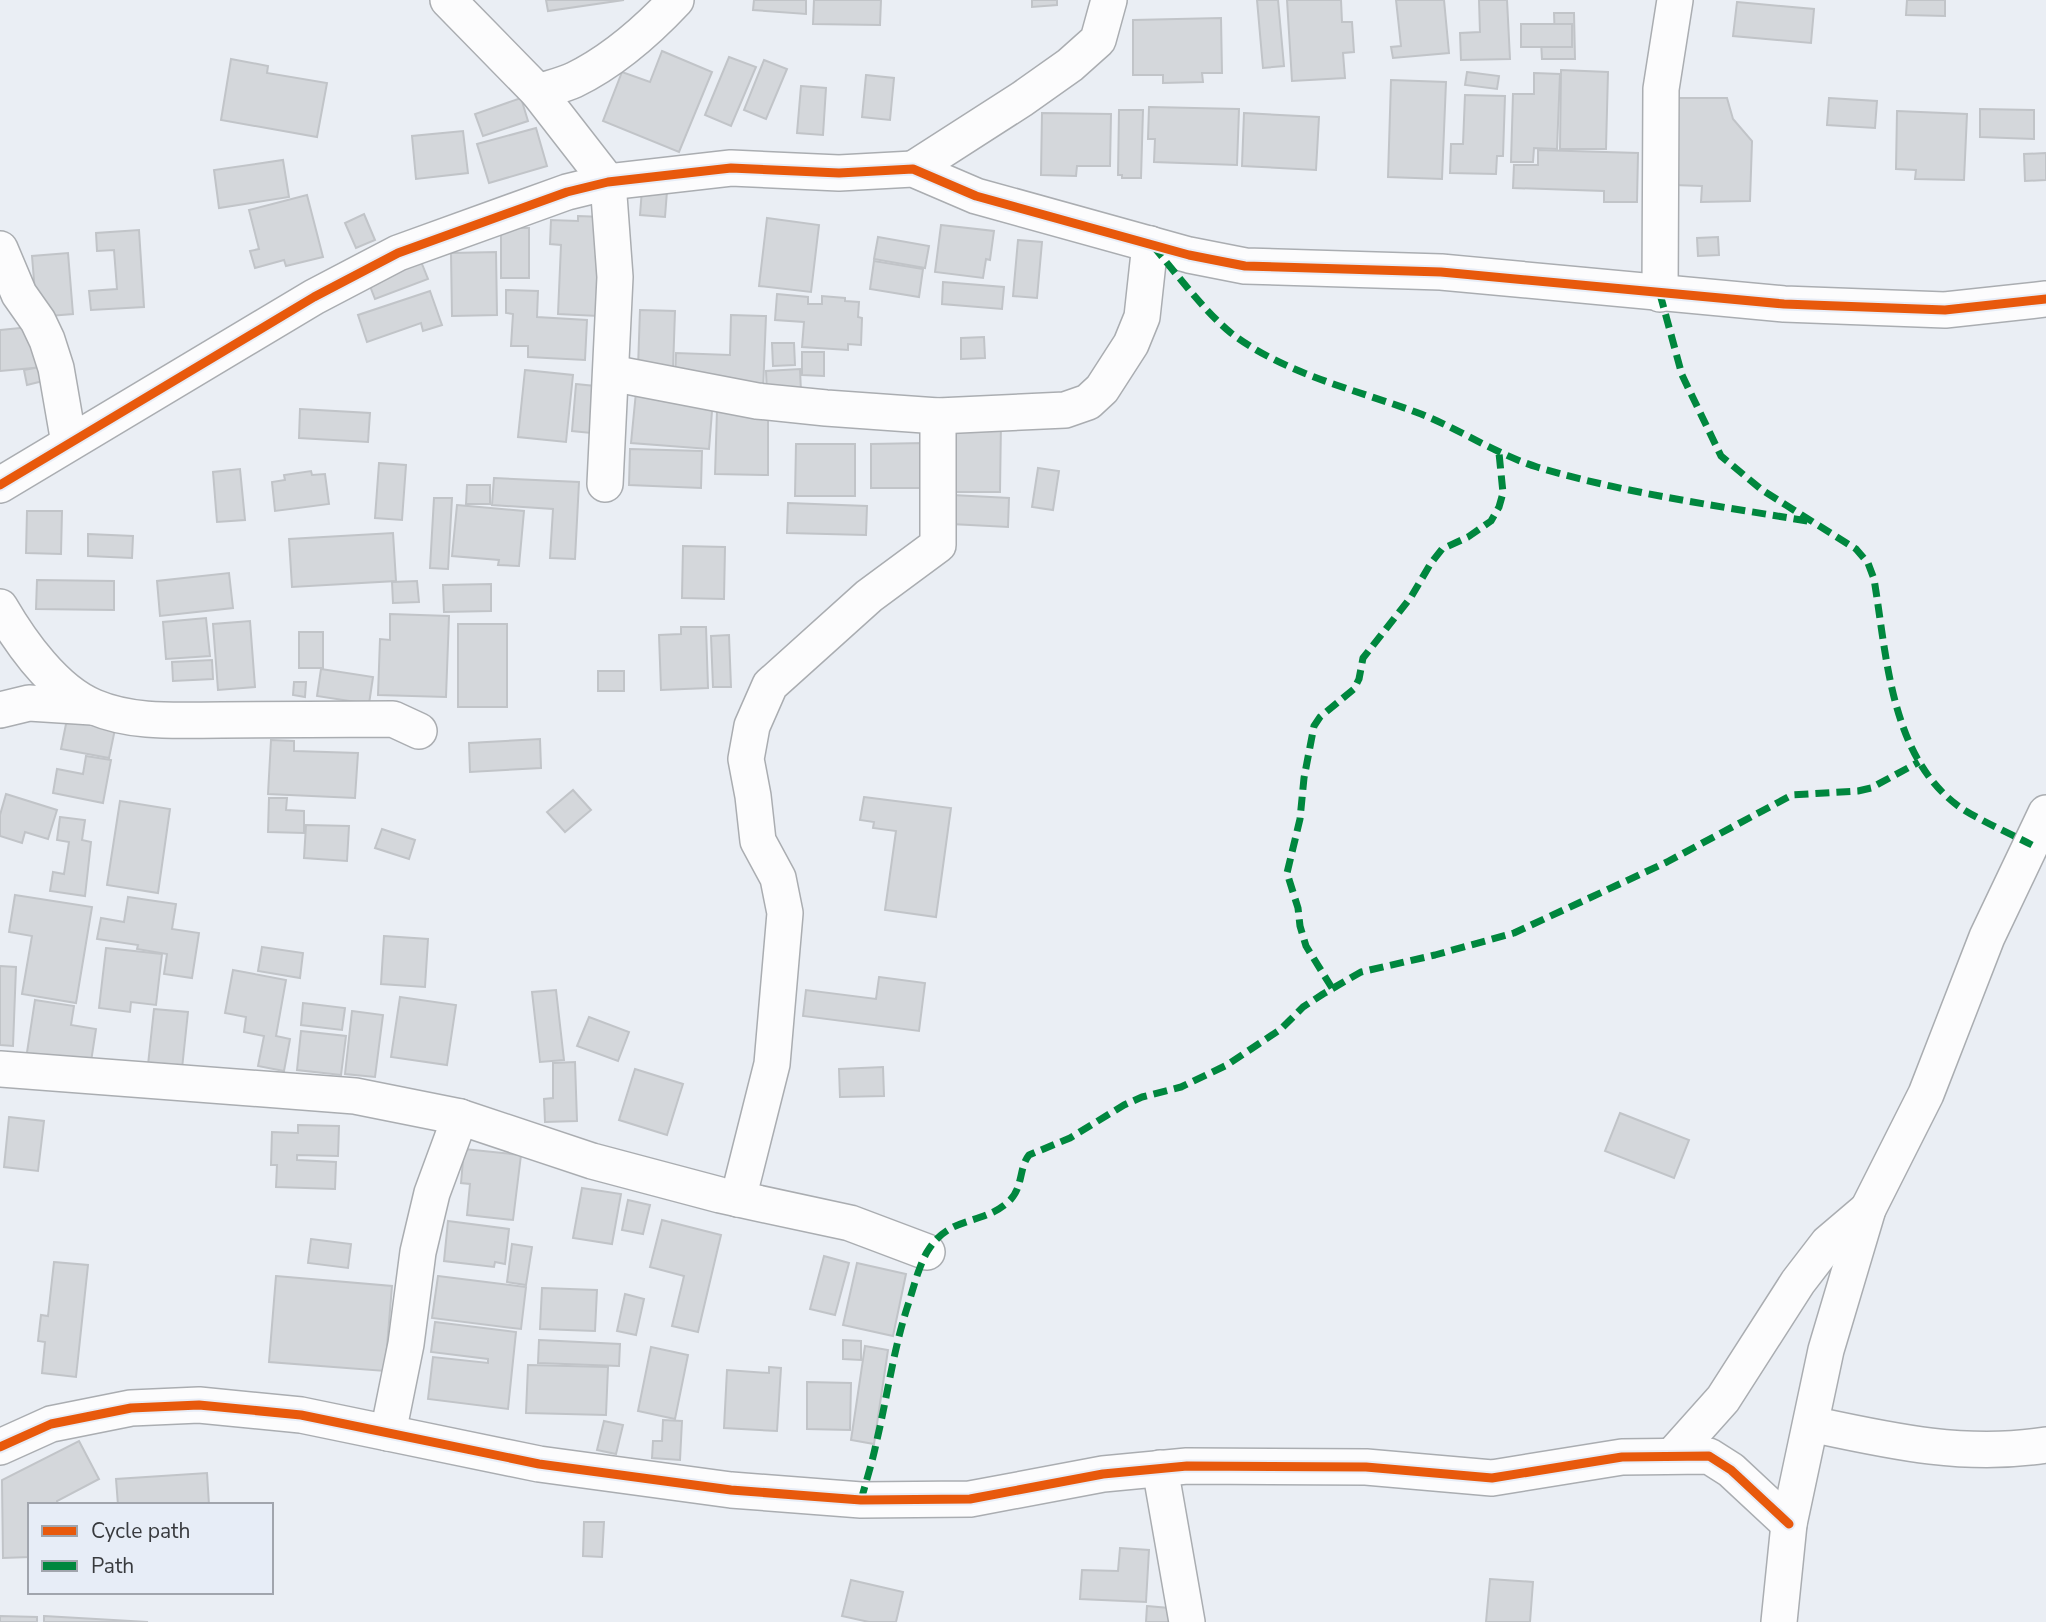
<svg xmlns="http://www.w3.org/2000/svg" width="2046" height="1622" font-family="'Nunito Sans',sans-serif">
  <rect width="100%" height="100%" fill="#eaeef4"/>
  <g fill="#d4d7db" stroke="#c1c4c8" stroke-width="2">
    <polygon points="546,0 624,0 548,11"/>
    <polygon points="754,0 806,0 806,14 753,10"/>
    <polygon points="814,0 881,0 880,25 813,24"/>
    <polygon points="1032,0 1057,0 1057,5 1032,7"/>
    <polygon points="1257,0 1278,0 1284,66 1263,68"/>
    <polygon points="1287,0 1341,0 1342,22 1352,22 1354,52 1343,53 1345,78 1292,81"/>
    <polygon points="1396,0 1444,0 1449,53 1393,58 1391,47 1401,46"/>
    <polygon points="1479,0 1507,0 1510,59 1461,60 1460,33 1480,32"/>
    <polygon points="1907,0 1945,0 1945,16 1906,15"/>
    <polygon points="1737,2 1814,9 1811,43 1733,36"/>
    <polygon points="1554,13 1574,13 1575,59 1542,59 1541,41 1555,40"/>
    <polygon points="1221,18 1222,73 1202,73 1203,82 1163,83 1163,75 1133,75 1133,20"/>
    <rect x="1521" y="24" width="51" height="23"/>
    <polygon points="662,51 712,72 679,152 603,121 622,72 650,82"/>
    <polygon points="729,57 756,67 731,126 705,115"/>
    <polygon points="231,59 268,66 267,73 327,83 317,137 221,120"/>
    <polygon points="764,60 787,69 766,119 744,110"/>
    <polygon points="1561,70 1608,72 1606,149 1560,149"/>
    <polygon points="1467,72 1499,76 1497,89 1465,85"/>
    <polygon points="1534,73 1560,74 1557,149 1534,148 1533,162 1511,162 1513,94 1534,94"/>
    <polygon points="866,75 894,78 890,120 862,117"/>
    <polygon points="1391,80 1446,82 1442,179 1388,177"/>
    <polygon points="801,86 826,88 823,135 797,133"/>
    <polygon points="1465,95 1505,96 1503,156 1497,156 1496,174 1450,173 1451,144 1463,144"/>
    <polygon points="521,98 528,121 483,136 475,114"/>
    <polygon points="1676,98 1727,98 1733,119 1752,141 1750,201 1701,202 1702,186 1674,185"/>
    <polygon points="1829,98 1877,101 1875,128 1827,125"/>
    <polygon points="1149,107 1239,109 1237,165 1154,162 1155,139 1148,139"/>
    <polygon points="1980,109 2034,110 2034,139 1980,137"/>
    <polygon points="1119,110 1143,110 1141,178 1122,178 1122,175 1118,175"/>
    <polygon points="1897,111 1967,114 1964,180 1915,179 1916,170 1896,169"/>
    <polygon points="1042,113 1111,114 1110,166 1077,166 1076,176 1041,175"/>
    <polygon points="1244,113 1319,117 1316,170 1242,166"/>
    <polygon points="536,128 547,166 489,183 477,144"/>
    <polygon points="463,131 468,173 416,179 412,136"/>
    <polygon points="1538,150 1638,153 1637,202 1604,202 1604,191 1513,188 1514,165 1538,165"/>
    <polygon points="2046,153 2046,180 2025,181 2024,154"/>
    <polygon points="283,160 289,197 219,208 214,170"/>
    <polygon points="642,189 667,191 665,217 640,215"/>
    <polygon points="307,195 323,257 286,266 284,260 255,268 250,251 259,249 249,210"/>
    <polygon points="364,214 375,240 356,248 345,223"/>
    <polygon points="578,216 603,217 598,316 558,314 561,245 550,244 551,220 578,221"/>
    <polygon points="767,218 819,225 811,292 759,286"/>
    <polygon points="941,225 994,231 990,260 986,259 983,278 935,272"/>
    <rect x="501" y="228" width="28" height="50"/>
    <polygon points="139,230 144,307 91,310 89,291 117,289 114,250 97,251 96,233"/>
    <polygon points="878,237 929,246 925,268 874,259"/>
    <polygon points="1718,237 1719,255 1698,256 1697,238"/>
    <polygon points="1018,240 1042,242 1037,298 1013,296"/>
    <polygon points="496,252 497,315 452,316 451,253"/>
    <polygon points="68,253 73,314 37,317 32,256"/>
    <polygon points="420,259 428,279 375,299 368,281"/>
    <polygon points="874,261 923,269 919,297 870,289"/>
    <polygon points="943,282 1004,287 1002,309 942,304"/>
    <polygon points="506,290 538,291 537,317 587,320 585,360 528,357 528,346 511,346 513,314 506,313"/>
    <polygon points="430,291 442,325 423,331 421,323 367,342 358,315"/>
    <polygon points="777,294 808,297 808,304 822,304 822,296 845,298 845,301 859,302 858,317 862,318 861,345 848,344 848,350 802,347 804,322 775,320"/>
    <polygon points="640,310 675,311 673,369 638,368"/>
    <polygon points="731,315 766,316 763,391 675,381 676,353 730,355"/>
    <polygon points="40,326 44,367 0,371 0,330"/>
    <polygon points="984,337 985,358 961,359 961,338"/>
    <polygon points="772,343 794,343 795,365 773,366"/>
    <polygon points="802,352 824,352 824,376 802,375"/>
    <polygon points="40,367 43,381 27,385 24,370"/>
    <polygon points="800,369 801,392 767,394 766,371"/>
    <polygon points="525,370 573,375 566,442 518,437"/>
    <polygon points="576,384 595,386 591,433 572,431"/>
    <polygon points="636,392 713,399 709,449 631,443"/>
    <polygon points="300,409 370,413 368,442 299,438"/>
    <polygon points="717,410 768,411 768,475 715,474"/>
    <polygon points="956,421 1001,421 1000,492 955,492"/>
    <polygon points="924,443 925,488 871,488 871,444"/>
    <polygon points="796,444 855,444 855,496 795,496"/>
    <polygon points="630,449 702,451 701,488 629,485"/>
    <polygon points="379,463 406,465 402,520 375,518"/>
    <polygon points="1038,468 1059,471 1053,510 1032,507"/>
    <polygon points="240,469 245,520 217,522 213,472"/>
    <polygon points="311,471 312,475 325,474 329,504 275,511 272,482 285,480 284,475"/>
    <polygon points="494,478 579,482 575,559 550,558 553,509 492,505"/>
    <polygon points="467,485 490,485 490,504 466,504"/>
    <polygon points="952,495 1009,498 1008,527 951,524"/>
    <polygon points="434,498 452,498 448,569 430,568"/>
    <polygon points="788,503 867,506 866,535 787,533"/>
    <polygon points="457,505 524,511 519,566 498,565 499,560 452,556"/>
    <polygon points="27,511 62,511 61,554 26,553"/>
    <polygon points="393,533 396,581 292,587 289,539"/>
    <polygon points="88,534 133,536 132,558 88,556"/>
    <polygon points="683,546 725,547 724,599 682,598"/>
    <polygon points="229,573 233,608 160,616 157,581"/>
    <polygon points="37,580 114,581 114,610 36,609"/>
    <polygon points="417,581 419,602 393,603 392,582"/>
    <polygon points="491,584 491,611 444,612 443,585"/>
    <polygon points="390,614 449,616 446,697 378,695 380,639 390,640"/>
    <polygon points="206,618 210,656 166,659 163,622"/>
    <polygon points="250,621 255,687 218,690 213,624"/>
    <rect x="458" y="624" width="49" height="83"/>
    <polygon points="681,627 706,627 708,688 661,690 659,635 681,634"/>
    <rect x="299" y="632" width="24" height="36"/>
    <polygon points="729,635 731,687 713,687 711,636"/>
    <polygon points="212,660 213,679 173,681 172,662"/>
    <polygon points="321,669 373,677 369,704 317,696"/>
    <rect x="598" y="671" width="26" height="20"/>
    <polygon points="294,682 306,682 305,697 293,695"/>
    <polygon points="67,719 115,729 109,758 61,749"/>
    <polygon points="540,739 541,768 470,772 469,743"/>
    <polygon points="271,740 294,741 294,751 358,753 355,798 268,794"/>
    <polygon points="86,756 111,760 103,803 53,793 57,769 83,774"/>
    <polygon points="573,790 591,810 565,832 547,812"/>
    <polygon points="6,794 57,810 48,839 25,832 22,843 0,836 0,815"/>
    <polygon points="864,797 951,808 936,917 885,910 896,831 873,828 874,822 860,820"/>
    <polygon points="269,798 287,798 286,810 304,811 304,833 268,832"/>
    <polygon points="120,801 170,809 158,893 107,885"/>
    <polygon points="60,817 85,820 82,840 91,842 85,896 50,891 53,872 64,874 69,842 57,840"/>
    <polygon points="306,825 349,826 347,861 304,858"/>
    <polygon points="382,829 415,840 409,859 375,848"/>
    <polygon points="15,895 92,907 76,1003 22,994 32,936 9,932"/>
    <polygon points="128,897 176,904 172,929 199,933 192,978 164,974 167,954 137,949 138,945 97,939 101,918 124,922"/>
    <polygon points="384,936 428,939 425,987 381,984"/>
    <polygon points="262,947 303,953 300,978 258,971"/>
    <polygon points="106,948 162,954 156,1005 131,1002 130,1012 99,1008"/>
    <polygon points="0,966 16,967 13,1046 0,1045"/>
    <polygon points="233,970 286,980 276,1036 290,1039 284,1071 258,1066 264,1036 244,1032 246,1017 225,1013"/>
    <polygon points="879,977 925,983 919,1031 803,1016 806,990 876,999"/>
    <polygon points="556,990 564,1060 540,1062 532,992"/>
    <polygon points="400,997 456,1005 447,1065 391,1057"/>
    <polygon points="35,1000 74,1006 71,1025 96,1029 90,1068 26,1059"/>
    <polygon points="303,1003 345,1008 342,1030 301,1025"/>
    <polygon points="154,1009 188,1012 181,1078 147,1074"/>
    <polygon points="352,1011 383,1015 375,1077 345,1074"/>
    <polygon points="589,1017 629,1032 618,1061 577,1046"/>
    <polygon points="301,1031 346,1036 341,1075 297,1070"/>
    <polygon points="575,1062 577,1121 545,1122 544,1099 553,1098 553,1063"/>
    <polygon points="883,1067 884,1096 840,1097 839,1069"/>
    <polygon points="635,1069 683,1084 667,1135 619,1120"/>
    <polygon points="1620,1113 1689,1140 1674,1178 1605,1151"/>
    <polygon points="9,1117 44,1121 38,1171 4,1167"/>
    <polygon points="298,1125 339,1126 338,1156 297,1155 297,1160 336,1162 335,1189 276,1187 277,1165 271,1165 272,1132 298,1133"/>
    <polygon points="464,1149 521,1155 513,1220 467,1215 470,1184 461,1183"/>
    <polygon points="582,1188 621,1194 612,1244 573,1238"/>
    <polygon points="628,1200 650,1205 643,1234 622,1230"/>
    <polygon points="662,1220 721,1235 698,1332 672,1326 684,1276 650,1267"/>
    <polygon points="448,1221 509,1229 505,1264 495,1262 494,1267 444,1261"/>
    <polygon points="311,1239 351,1244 348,1268 308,1263"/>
    <polygon points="512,1244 532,1247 526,1285 507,1282"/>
    <polygon points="824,1256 849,1263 835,1315 810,1309"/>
    <polygon points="54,1262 88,1265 76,1377 42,1373 45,1342 38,1341 41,1315 48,1316"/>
    <polygon points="857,1263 906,1274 893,1336 843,1325"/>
    <polygon points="276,1276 392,1286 385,1371 269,1362"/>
    <polygon points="438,1276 526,1287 521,1329 432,1318"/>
    <polygon points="542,1288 597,1290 595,1331 540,1329"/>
    <polygon points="625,1294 644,1299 636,1335 617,1331"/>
    <polygon points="435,1322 516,1332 508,1409 428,1399 433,1357 488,1363 488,1359 431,1352"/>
    <polygon points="539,1340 620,1344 619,1366 538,1363"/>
    <polygon points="843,1340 861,1341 861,1360 843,1359"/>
    <polygon points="865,1346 888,1350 874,1444 851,1440"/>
    <polygon points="651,1347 688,1355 675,1419 638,1411"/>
    <polygon points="528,1365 608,1367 606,1415 526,1413"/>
    <polygon points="769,1367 781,1368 777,1431 724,1428 727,1370 769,1373"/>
    <polygon points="807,1382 851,1383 850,1430 807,1429"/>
    <polygon points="663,1420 682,1421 680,1460 652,1458 653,1441 662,1441"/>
    <polygon points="604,1421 623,1425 616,1454 597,1450"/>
    <polygon points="79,1441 99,1479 57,1501 57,1505 30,1505 30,1557 3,1558 2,1480"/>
    <polygon points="207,1473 209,1505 118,1505 116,1479"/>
    <polygon points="584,1522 604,1522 602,1557 583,1556"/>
    <polygon points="1120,1548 1149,1550 1146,1602 1080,1599 1082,1570 1118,1571"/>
    <polygon points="1490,1579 1533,1582 1530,1622 1486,1622"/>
    <polygon points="851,1580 903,1592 896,1622 869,1622 842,1616"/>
    <polygon points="1147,1606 1169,1608 1169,1622 1146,1622"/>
    <polygon points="0,1616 37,1617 37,1622 0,1622"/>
    <polygon points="44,1616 148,1622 44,1622"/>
  </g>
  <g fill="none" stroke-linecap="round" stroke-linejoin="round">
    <defs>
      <g id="street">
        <polyline points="448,0 538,92 608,182 615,277 605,484"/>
        <path d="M538 92C550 88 563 85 574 80 613 61 646 32 676 0"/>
        <polyline points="913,169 1022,99 1070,65 1098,40 1109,0"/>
        <polyline points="0,249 19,294 38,321 47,340 56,368 69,443"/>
        <polyline points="1660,294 1661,89 1675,0"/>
        <polyline points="611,373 757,401 826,408 938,416 1065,410 1088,402 1102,389 1131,344 1142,317 1150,244"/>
        <polyline points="0,485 314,297 398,253 567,192 608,182 731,168 839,173 913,169 976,196 1189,255 1245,266 1441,272 1784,304 1945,310 2046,299"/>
        <path d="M0 607C21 643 55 691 94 707 134 724 180 720 222 720 279 720 336 719 393 719L419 731"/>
        <polyline points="0,710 29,703 92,707"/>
        <polyline points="0,1069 355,1096 460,1117 592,1161 720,1195 850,1223 927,1252"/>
        <polyline points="738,1199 772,1064 785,913 778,878 758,841 753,796 746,759 752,726 770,685 869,596 938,545 938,416"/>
        <path d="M1811 1424C1890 1441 1965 1458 2046 1445"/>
        <polyline points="388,1433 406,1344 418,1252 432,1193 460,1117"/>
        <polyline points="0,1447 51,1424 131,1408 199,1405 301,1415 539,1464 731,1490 861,1500 970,1499 1103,1474 1187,1466 1366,1467 1492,1478 1622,1457 1709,1456 1731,1470 1789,1524"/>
        <polyline points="1673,1455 1723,1399 1798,1282 1828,1243 1868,1209"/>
        <polyline points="1160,1468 1187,1622"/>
        <polyline points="1779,1622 1789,1524 1826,1350 1868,1209 1926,1094 1987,937 2046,813"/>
      </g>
    </defs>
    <use href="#street" stroke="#aaadb1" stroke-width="38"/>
    <use href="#street" stroke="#fcfcfd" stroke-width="35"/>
    <g stroke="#00873e" stroke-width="7" stroke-dasharray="14 7" stroke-linecap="butt">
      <path d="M1153 246C1176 273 1204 311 1231 333 1286 375 1358 390 1421 414 1461 430 1496 454 1537 467 1627 494 1720 506 1813 522"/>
      <path d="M1660 294 1682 375 1721 456 1762 490 1856 549 1868 563 1874 579C1887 656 1890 758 1961 808 1983 822 2009 833 2032 845"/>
      <polyline points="1332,988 1306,946 1300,926 1298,908 1287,873 1300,819 1304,778 1314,726 1320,717 1354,689 1359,679 1363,658 1411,597 1431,563 1442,549 1468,537 1491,521 1499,507 1503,493 1499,453"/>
      <path d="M861 1500C866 1482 872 1463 876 1444 887 1398 893 1352 907 1308 913 1290 918 1268 927 1252 949 1215 980 1226 1007 1203 1024 1189 1018 1169 1029 1155L1070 1138 1124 1105 1142 1097 1181 1087 1227 1065 1281 1029 1303 1007 1323 994 1361 972 1435 955 1514 933 1667 862 1792 795 1858 791 1871 788 1919 762"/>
    </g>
    <defs>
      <g id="cycleway">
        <polyline points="0,485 314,297 398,253 567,192 608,182 731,168 839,173 913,169 976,196 1189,255 1245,266 1441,272 1784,304 1945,310 2046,299"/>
        <polyline points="0,1447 51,1424 131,1408 199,1405 301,1415 539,1464 731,1490 861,1500 970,1499 1103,1474 1187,1466 1366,1467 1492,1478 1622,1457 1709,1456 1731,1470 1789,1524"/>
      </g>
    </defs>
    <use href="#cycleway" stroke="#e7edf7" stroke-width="13"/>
    <use href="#cycleway" stroke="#e8590c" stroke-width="9"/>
  </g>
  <rect x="28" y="1503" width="245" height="91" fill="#e7edf7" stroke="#a1a5ad" stroke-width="2"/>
  <rect x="42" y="1526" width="35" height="10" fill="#e8590c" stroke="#a1a5ad" stroke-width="2"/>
  <text x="91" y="1538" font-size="21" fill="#383a3e">Cycle path</text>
  <rect x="42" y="1561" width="35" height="10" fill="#00873e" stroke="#a1a5ad" stroke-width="2"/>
  <text x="91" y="1573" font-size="21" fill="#383a3e">Path</text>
</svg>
